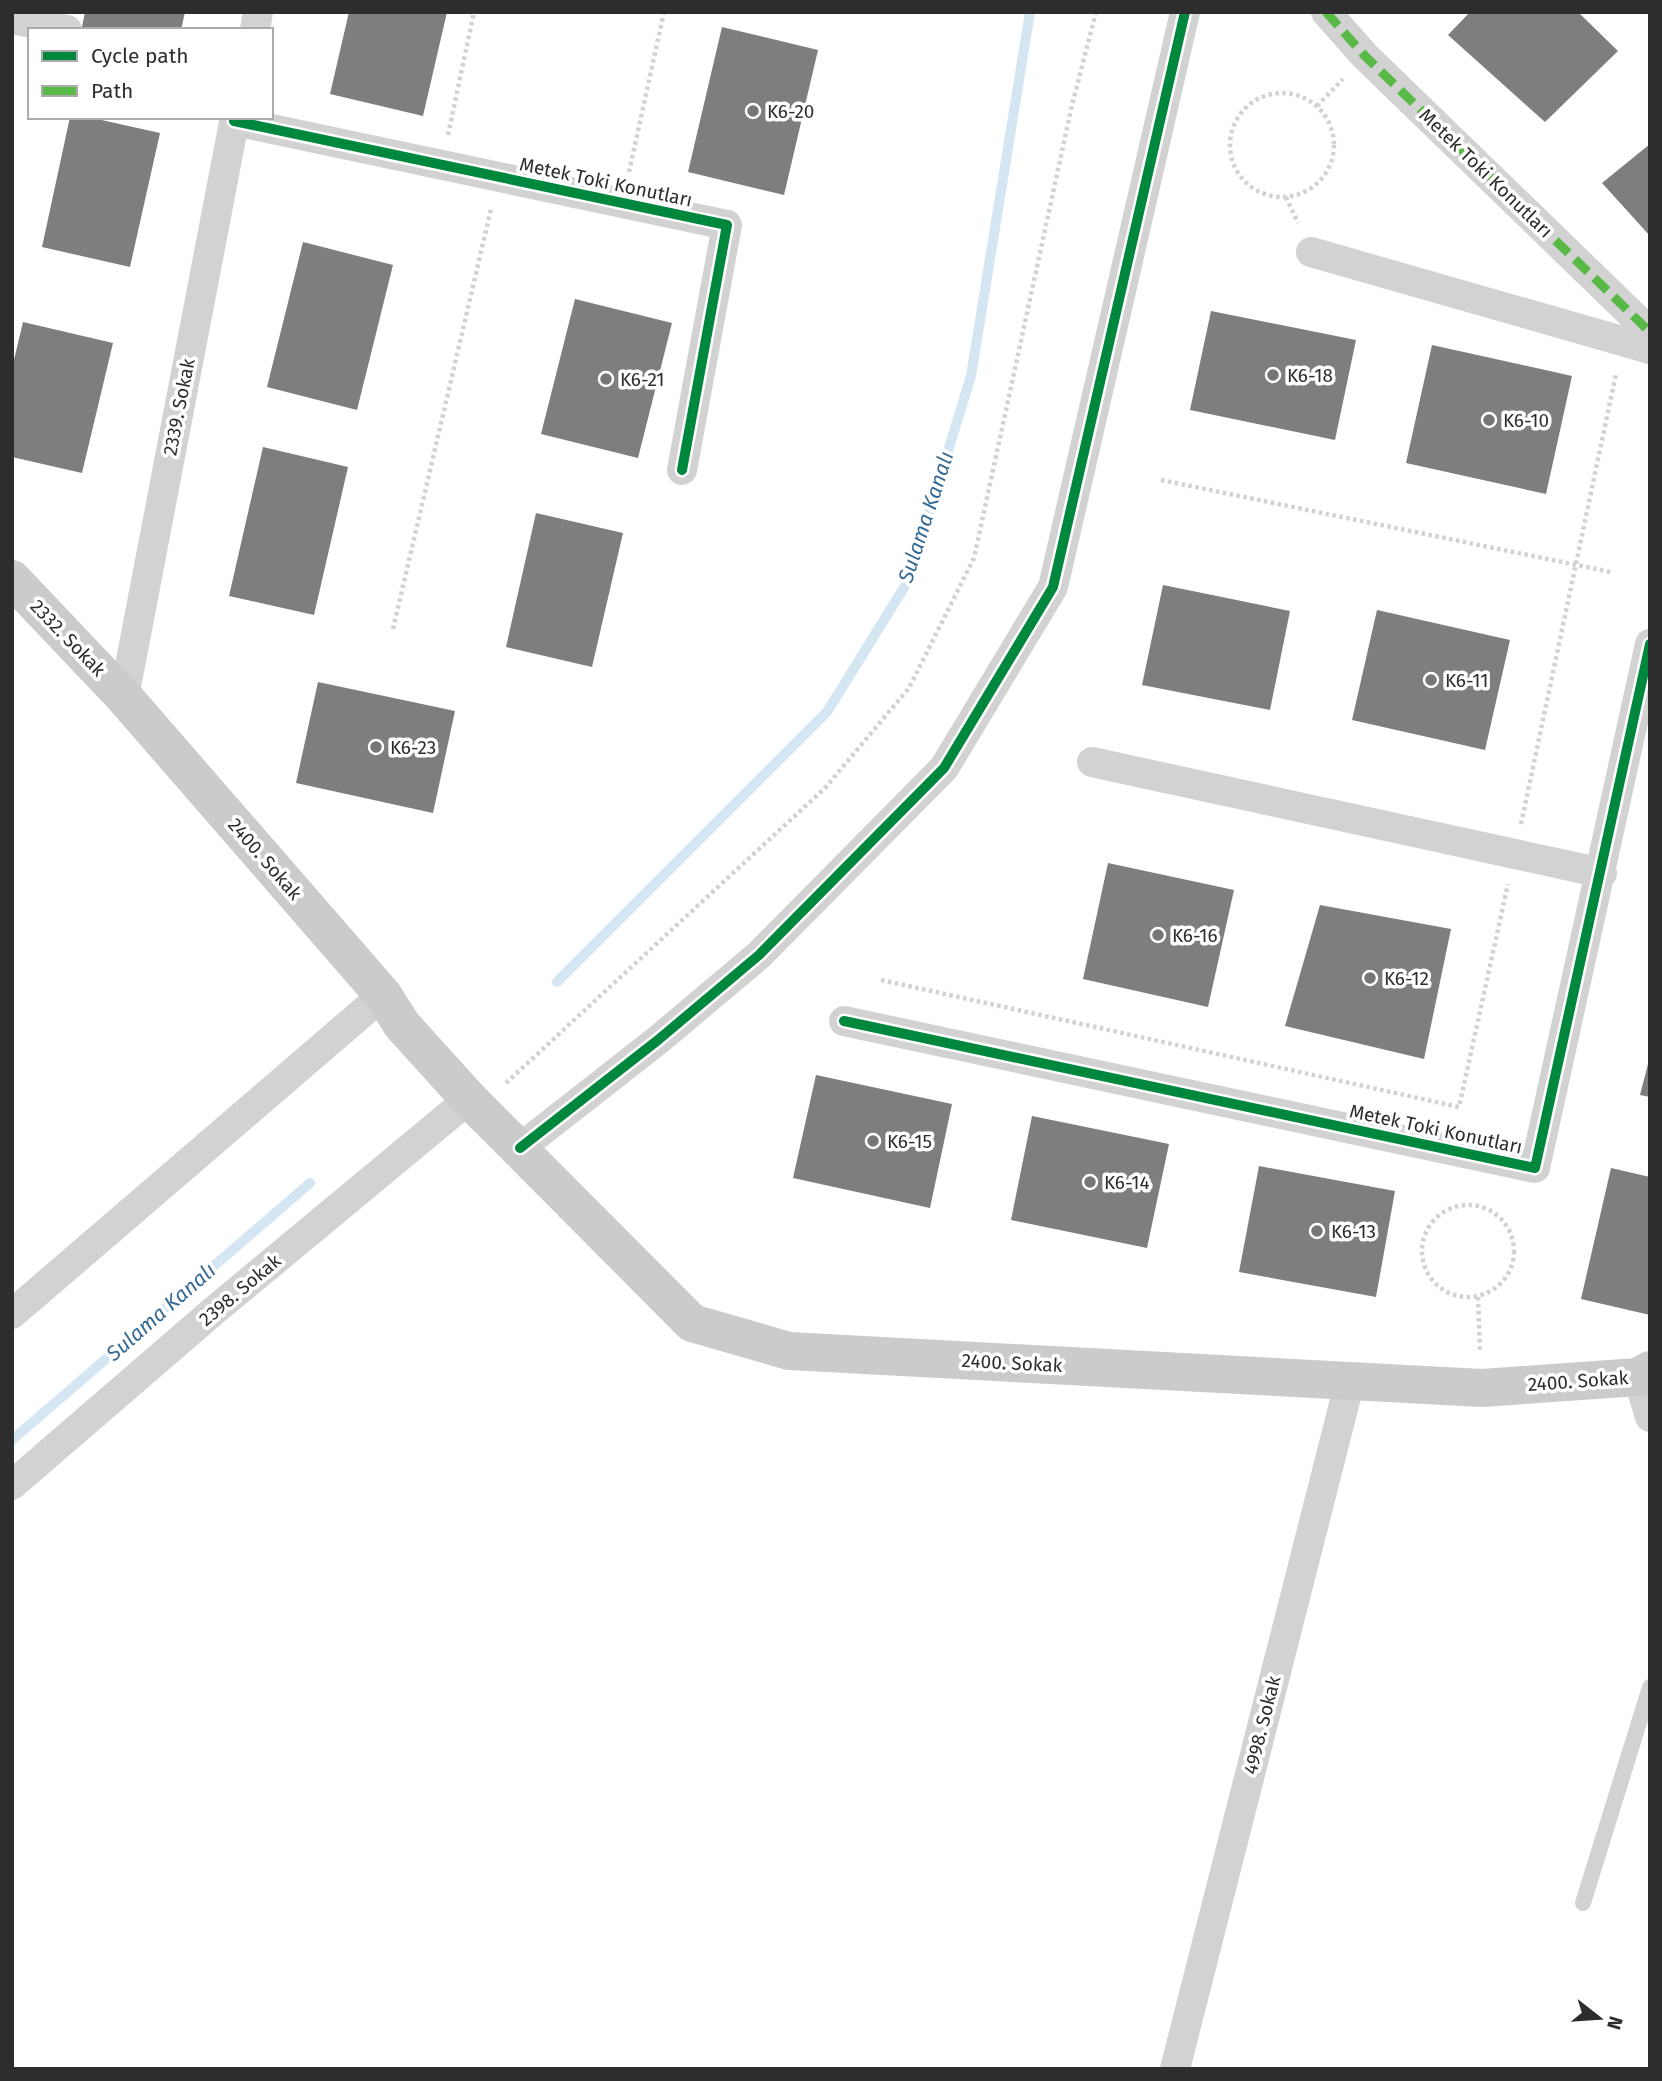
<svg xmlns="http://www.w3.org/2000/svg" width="1662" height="2081" font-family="'Fira Sans',sans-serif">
  <rect width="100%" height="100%" fill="#fff"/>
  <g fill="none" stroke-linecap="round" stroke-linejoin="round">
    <g stroke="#d5e6f3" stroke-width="10">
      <polyline points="557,982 827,712 908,581 971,376 1030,12"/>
      <polyline points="12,1440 310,1183"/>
    </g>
  </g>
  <g fill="#7e7e7e">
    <polygon points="85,12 185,12 181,30 96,30 82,27"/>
    <polygon points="349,12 447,12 423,116 330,94"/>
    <polygon points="1470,12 1578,12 1618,51 1545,122 1448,35"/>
    <polygon points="722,27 818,50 784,195 688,172"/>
    <polygon points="70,117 88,117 160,133 130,267 42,247"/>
    <polygon points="1650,144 1650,236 1602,183"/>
    <polygon points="303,242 393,265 357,410 267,387"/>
    <polygon points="575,299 672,323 638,458 541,434"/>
    <polygon points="1211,311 1356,340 1335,440 1190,410"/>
    <polygon points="23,322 113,343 82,473 12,457 12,368"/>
    <polygon points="1432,345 1572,376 1546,494 1406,463"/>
    <polygon points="263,447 348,467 314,615 229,596"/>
    <polygon points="536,513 623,533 592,667 506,647"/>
    <polygon points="1163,585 1290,611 1270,710 1142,685"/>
    <polygon points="1377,610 1510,640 1485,750 1352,720"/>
    <polygon points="318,682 455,711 433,813 296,783"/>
    <polygon points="1108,863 1234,890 1208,1007 1083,979"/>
    <polygon points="1320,905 1451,929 1424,1059 1285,1026"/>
    <polygon points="1649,1060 1650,1061 1650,1097 1640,1095"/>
    <polygon points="816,1075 952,1104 930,1208 793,1178"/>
    <polygon points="1032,1116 1169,1144 1147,1248 1011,1220"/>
    <polygon points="1259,1166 1395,1191 1376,1297 1239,1272"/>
    <polygon points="1611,1168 1650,1177 1650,1315 1581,1299"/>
  </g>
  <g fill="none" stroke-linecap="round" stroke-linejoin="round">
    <g stroke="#d2d2d2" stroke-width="4.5" stroke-dasharray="3.5 3.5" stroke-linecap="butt">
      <circle cx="1282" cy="145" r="52"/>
      <polyline points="1317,106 1343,79"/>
      <polyline points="448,135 474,12"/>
      <polyline points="629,172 664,12"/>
      <polyline points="1286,197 1298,223"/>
      <polyline points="1161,480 1611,572"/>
      <polyline points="393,629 491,209"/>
      <polyline points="1521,824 1616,374"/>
      <polyline points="881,980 1459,1107 1508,884"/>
      <polyline points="506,1083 825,788 909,688 974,558 1072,105 1096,12"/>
      <circle cx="1468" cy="1251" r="46"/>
      <polyline points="1478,1297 1480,1352"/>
    </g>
    <polyline stroke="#d2d2d2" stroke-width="16" points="1583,1903 1650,1687"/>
    <g stroke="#d2d2d2" stroke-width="30">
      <polyline points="1326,12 1365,56 1650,332"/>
      <polyline points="12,19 67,30"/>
      <polyline points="255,30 258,12"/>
      <polyline points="234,121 727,225 682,470"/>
      <polyline points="1311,252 1650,349"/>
      <polyline points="124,697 235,117"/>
      <polyline points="1092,762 1602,873"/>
      <polyline points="844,1021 1535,1168 1650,644"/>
      <polyline points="520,1148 658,1040 759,955 944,768 1053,587 1185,12"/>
      <polyline points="12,1314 383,995"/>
      <polyline points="1638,1377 1650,1417"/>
      <polyline points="12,1485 216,1309 469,1099"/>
      <polyline points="1175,2069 1350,1381"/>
    </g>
    <polyline stroke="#cbcbcb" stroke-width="38" points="12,579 124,697 383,995 402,1025 469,1099 692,1323 789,1351 1482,1388 1638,1377 1650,1370"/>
    <polyline stroke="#58b947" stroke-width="9" stroke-dasharray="18 9" stroke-linecap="butt" points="1326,12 1365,56 1650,332"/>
    <defs>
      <g id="cycleway">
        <polyline points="234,121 727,225 682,470"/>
        <polyline points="844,1021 1535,1168 1650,644"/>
        <polyline points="520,1148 658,1040 759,955 944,768 1053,587 1185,12"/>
      </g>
    </defs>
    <use href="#cycleway" stroke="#fff" stroke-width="15"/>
    <use href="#cycleway" stroke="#00873e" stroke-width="10"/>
  </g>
  <g fill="#767676" stroke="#fff" stroke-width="2.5">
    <circle cx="753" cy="111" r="7"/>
    <circle cx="1273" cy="375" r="7"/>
    <circle cx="606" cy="379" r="7"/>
    <circle cx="1489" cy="420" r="7"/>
    <circle cx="1431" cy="680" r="7"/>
    <circle cx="376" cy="747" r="7"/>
    <circle cx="1158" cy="935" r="7"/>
    <circle cx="1370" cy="978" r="7"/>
    <circle cx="873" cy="1141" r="7"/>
    <circle cx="1090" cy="1182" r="7"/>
    <circle cx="1317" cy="1231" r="7"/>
  </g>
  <g text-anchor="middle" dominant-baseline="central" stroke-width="7" stroke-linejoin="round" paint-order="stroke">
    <g font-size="19" fill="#2d2d2d" stroke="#fff" text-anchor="start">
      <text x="767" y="111">K6-20</text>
      <text x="1287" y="375">K6-18</text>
      <text x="620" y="379">K6-21</text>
      <text x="1503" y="420">K6-10</text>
      <text x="1445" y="680">K6-11</text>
      <text x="390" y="747">K6-23</text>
      <text x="1172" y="935">K6-16</text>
      <text x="1384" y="978">K6-12</text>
      <text x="887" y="1141">K6-15</text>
      <text x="1104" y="1182">K6-14</text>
      <text x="1331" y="1231">K6-13</text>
    </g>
    <g font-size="19" fill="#2d2d2d" stroke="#fff">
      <text transform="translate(1486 173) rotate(44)">Metek Toki Konutları</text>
      <text transform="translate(606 182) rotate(12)">Metek Toki Konutları</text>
      <text transform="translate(179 407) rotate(-79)">2339. Sokak</text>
      <text transform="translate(68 638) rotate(46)">2332. Sokak</text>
      <text transform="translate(265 859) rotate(49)">2400. Sokak</text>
      <text transform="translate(1436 1129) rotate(12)">Metek Toki Konutları</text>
      <text transform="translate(240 1290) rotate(-40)">2398. Sokak</text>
      <text transform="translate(1012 1363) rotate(3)">2400. Sokak</text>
      <text transform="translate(1578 1381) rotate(-4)">2400. Sokak</text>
      <text transform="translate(1262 1725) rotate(-76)">4998. Sokak</text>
    </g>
    <g font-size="21" font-style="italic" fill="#356a95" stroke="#fff">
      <text transform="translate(926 517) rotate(-72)">Sulama Kanalı</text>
      <text transform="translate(161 1312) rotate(-41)">Sulama Kanalı</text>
    </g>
  </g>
  <rect width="1662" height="2081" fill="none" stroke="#2d2d2d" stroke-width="28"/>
  <rect x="28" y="28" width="245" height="91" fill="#ffffff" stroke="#ababab" stroke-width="2"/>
  <rect x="42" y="51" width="35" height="10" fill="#00873e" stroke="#ababab" stroke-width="2"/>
  <text x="91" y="63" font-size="21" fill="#2d2d2d">Cycle path</text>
  <rect x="42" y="86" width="35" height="10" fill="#58b947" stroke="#ababab" stroke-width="2"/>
  <text x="91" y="98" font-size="21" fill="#2d2d2d">Path</text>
  <g transform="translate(1599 2018) rotate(107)" stroke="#ffffff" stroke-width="5" paint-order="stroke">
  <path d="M0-5L12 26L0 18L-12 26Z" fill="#2d2d2d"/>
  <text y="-10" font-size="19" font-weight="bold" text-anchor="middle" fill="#2d2d2d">N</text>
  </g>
</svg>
